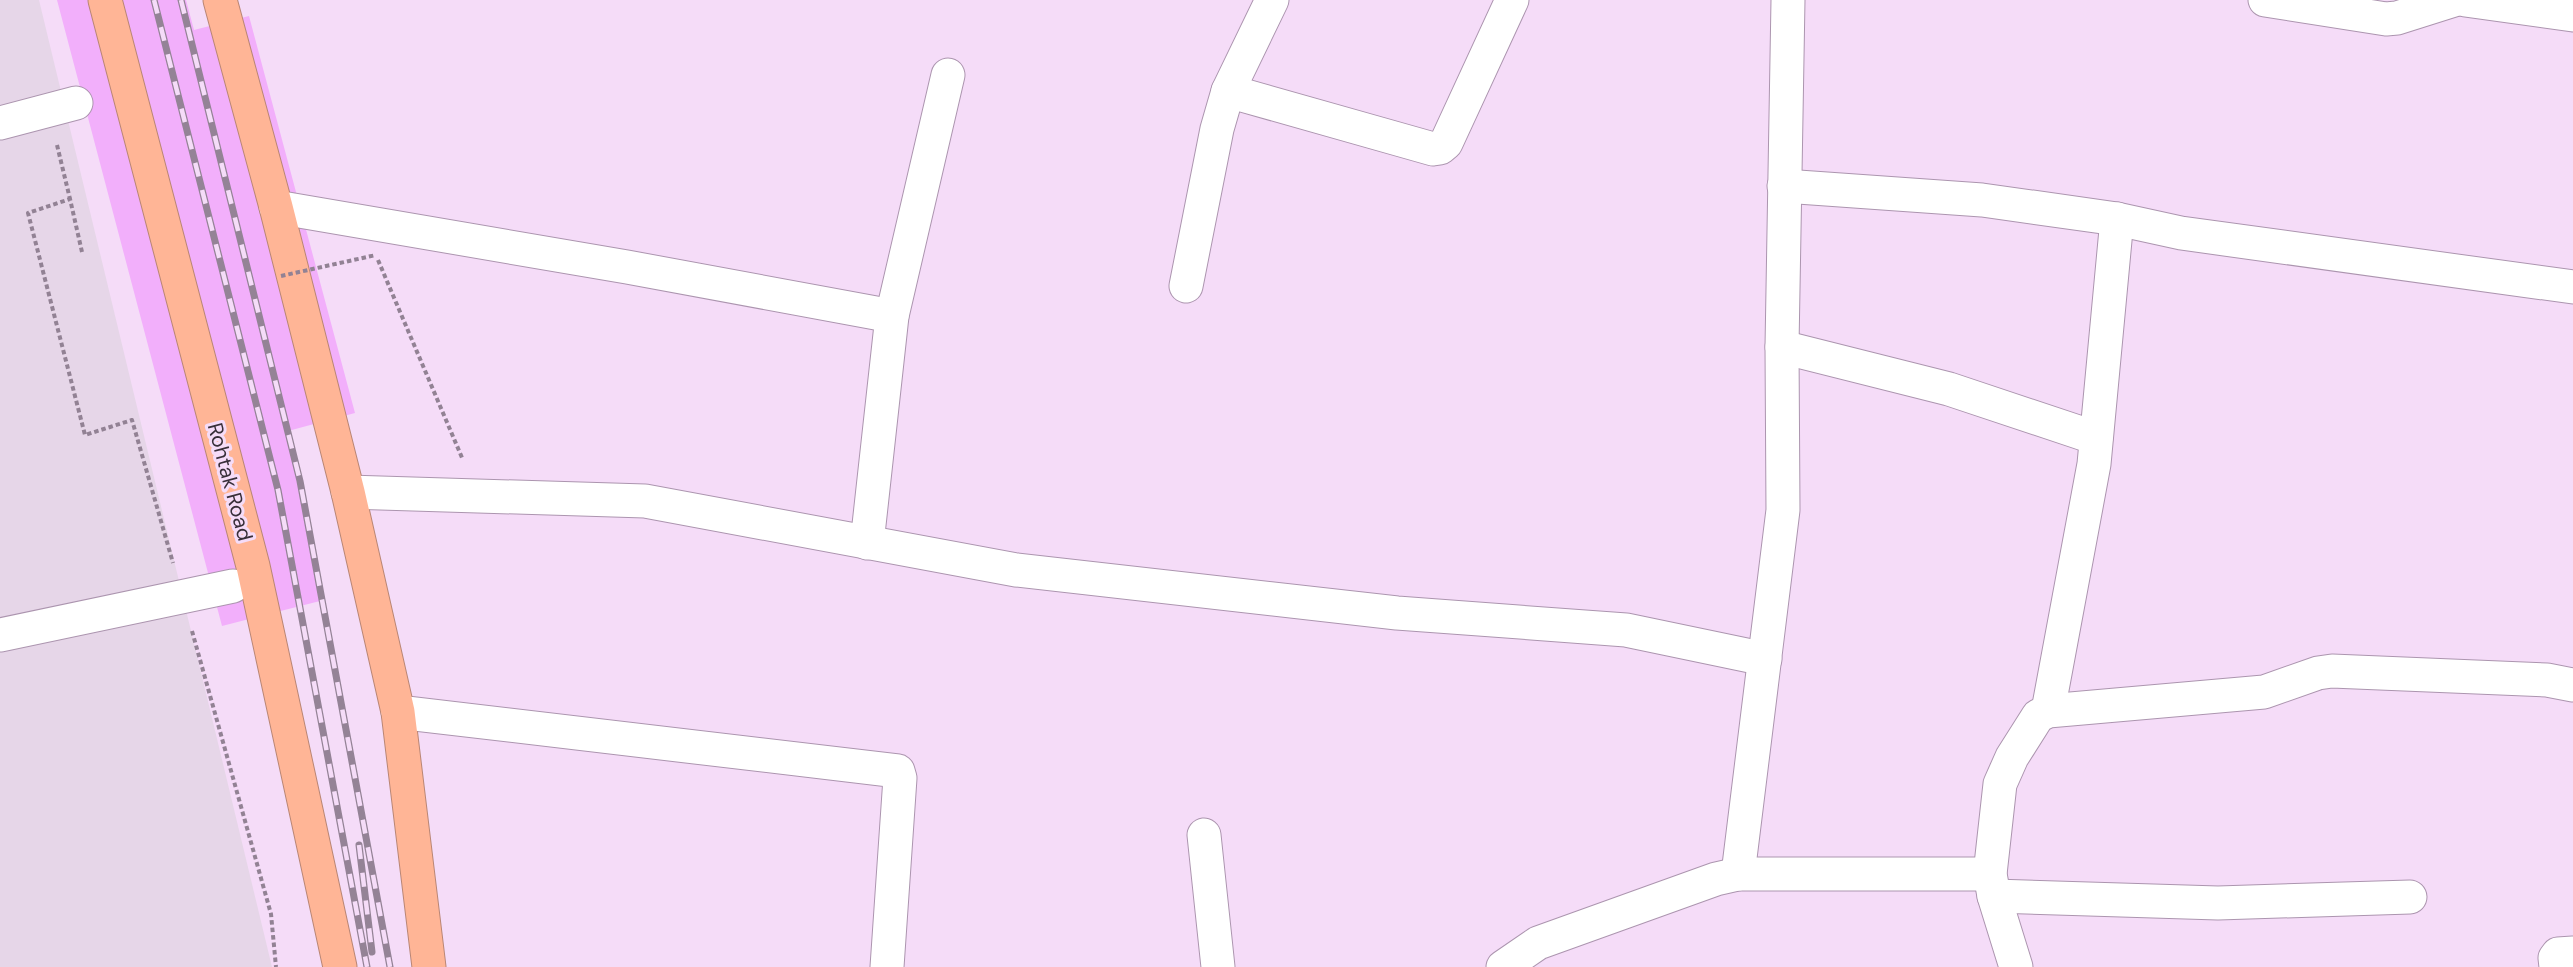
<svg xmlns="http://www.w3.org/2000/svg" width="2573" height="967" font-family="'DM Sans',sans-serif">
  <rect width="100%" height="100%" fill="#f5dcf8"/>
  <polygon fill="#e6d6e8" points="0,0 39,0 272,967 0,967"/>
  <polygon fill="#f2affb" points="57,0 186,0 194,30 249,16 355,413 288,431 320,601 222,626"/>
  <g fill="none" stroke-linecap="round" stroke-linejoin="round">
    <defs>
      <g id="minor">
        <polyline points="2265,0 2386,19 2397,18 2454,0"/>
        <polyline points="2465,0 2573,15"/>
        <polyline points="1228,91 1433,149 1440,148 1446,143 1512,0"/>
        <polyline points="0,123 76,103"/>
        <polyline points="1784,186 1982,200 2117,219 2181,233 2573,287"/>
        <polyline points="276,207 627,267 892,316"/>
        <polyline points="1186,286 1217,129 1228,91 1272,0"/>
        <polyline points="1782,347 1949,389 2096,438"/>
        <polyline points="348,492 645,501 1016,570 1397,613 1626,630 1765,659"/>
        <polyline points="867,543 892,316 948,75"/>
        <polyline points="0,635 233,586"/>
        <polyline points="2048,711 2094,464 2117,219"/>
        <polyline points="398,712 898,771 900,778 887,967"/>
        <polyline points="1204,835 1218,967"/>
        <polyline points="1738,874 1783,510 1782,347 1788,0"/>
        <polyline points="1994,896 2218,903 2410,897"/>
        <polyline points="1503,967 1538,943 1716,879 1738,874 1990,874"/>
        <polyline points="2016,967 1994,896 1990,874 2000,784 2012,757 2038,716 2048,711 2264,692 2318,673 2332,671 2547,680 2573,685"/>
        <polyline points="2556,967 2555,958 2558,954 2573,953"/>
      </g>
      <g id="highway">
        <polyline points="105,0 253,566 340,967"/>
        <polyline points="220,0 276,207 348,492 398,712 429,967"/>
      </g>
    </defs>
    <use href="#minor" stroke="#ac95af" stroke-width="35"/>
    <use href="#highway" stroke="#b98675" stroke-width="35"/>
    <g stroke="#928294" stroke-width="4" stroke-dasharray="4.5 3" stroke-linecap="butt">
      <polyline points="57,145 70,199"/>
      <polyline points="82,252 70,199 28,213 85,435 132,420 173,563"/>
      <polyline points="378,260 463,460"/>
      <polyline points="192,631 271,914 276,967"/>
    </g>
    <use href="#minor" stroke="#fff" stroke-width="33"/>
    <use href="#highway" stroke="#ffb596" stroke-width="33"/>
    <defs>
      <g id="rail">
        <polyline points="154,0 278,490 367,967"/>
        <polyline points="181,0 300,481 390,967"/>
        <polyline points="359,845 372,952"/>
      </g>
    </defs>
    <use href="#rail" stroke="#948396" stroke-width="7"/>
    <use href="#rail" stroke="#f5dcf8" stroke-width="4.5" stroke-dasharray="14" stroke-linecap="butt"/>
    <polyline stroke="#928294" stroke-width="4" stroke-dasharray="4.5 3" stroke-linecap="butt" points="281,276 376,255"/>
  </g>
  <g text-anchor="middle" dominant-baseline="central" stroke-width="6" stroke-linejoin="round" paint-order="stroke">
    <g font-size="21" fill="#382f39" stroke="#f5dcf8">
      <text transform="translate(230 482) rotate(75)">Rohtak Road</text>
    </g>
  </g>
</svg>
